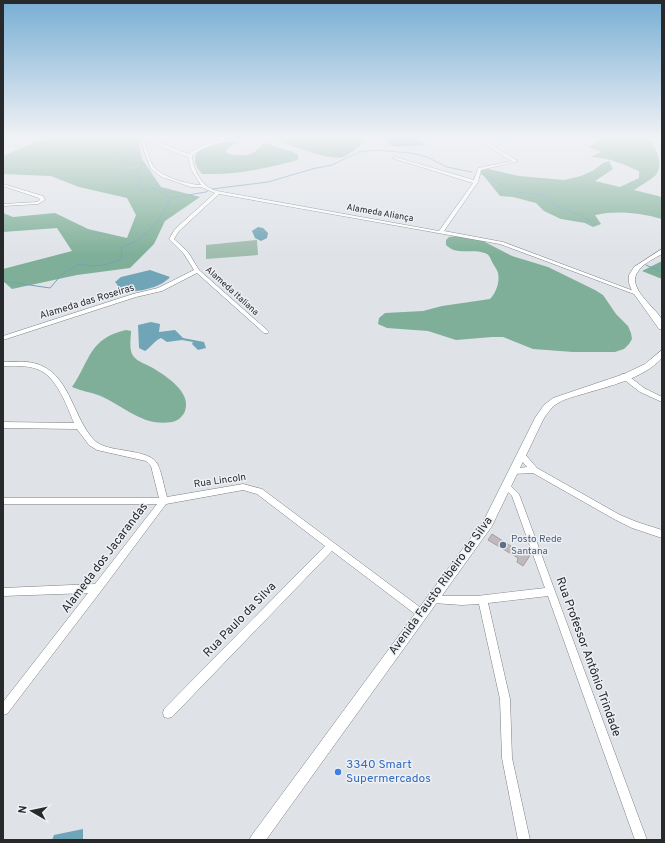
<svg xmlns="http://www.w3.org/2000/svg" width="665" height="843" font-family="Overpass,sans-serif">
  <rect width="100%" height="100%" fill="#dfe3e8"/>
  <polygon fill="#9fbcad" points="257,240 258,255 206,259 206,245"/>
  <g fill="#7faf98">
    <polygon points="47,137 137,137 142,159 161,187 200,197 165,221 154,244 130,268 77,275 12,289 3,281 3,269 72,251 57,228 3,232 3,213 13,217 55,213 88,229 127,238 136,215 127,198 79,187 51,176 3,174 3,156"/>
    <path d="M269 137H357L362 143 361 145C355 149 349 155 343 157 328 161 284 143 269 137Z"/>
    <path d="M590 137H646C656 147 665 163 655 176 649 181 641 185 634 190L662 197V219C641 213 616 210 595 215L601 224 593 227 585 223 561 219 544 211 536 203 513 197 500 196 479 170 488 169 519 176 564 180 581 176 594 170 603 163 609 161 613 169 595 181 620 187 639 178V171C623 164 607 157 590 157L601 152 589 147 598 141Z"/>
    <path d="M230 142H236L226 150 227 153C236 156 249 157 257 150 260 148 261 145 264 143L293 152 298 155V160C263 169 238 175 202 174 199 170 195 165 195 160 195 145 220 143 230 142Z"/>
    <path d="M457 236 483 241 512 256 548 267 595 290 603 295 616 314 628 326 631 333 632 339 629 344 624 349 615 352H573L533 349 503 337H492L456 340 428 331 387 328 378 324 379 318 385 313 423 311 442 306 490 299C496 293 500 282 498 273 497 269 494 266 492 262 490 258 490 255 485 253 471 248 457 256 446 245V240L449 237Z"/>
    <polygon points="662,261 662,279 642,271"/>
    <path d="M126 330 131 331C131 339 128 352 135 358 139 362 146 364 151 367 165 375 192 392 185 411 183 417 177 421 172 422 141 427 124 405 98 395 90 392 81 391 72 387 90 361 89 338 126 330Z"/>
  </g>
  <g fill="#70a4b7">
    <polygon points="413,137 419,139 425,145 396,147 389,144 388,139 391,138 402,140"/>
    <polygon points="258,227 263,228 268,233 267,238 261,241 255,238 252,231"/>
    <path d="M150 270 170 277C162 287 134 295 122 289 119 288 117 284 115 282L121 277Z"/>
    <path d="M151 322 160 324 159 332 175 330 183 338 204 342 206 348 198 350 192 344 193 342 182 340 167 342 161 338C154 341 151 347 145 351L139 348 138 325Z"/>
    <polygon points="83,829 83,840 52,840 54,835"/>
  </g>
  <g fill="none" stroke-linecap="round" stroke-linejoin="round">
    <g stroke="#70a4b7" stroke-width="1">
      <path d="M106 137H108L107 140H113L108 144 116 149 110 150C116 154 118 150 124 150 127 150 132 152 135 153L132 158 120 162V164L143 163 142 167 122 176 128 177 134 174 142 177 137 185 138 191 155 188 169 198 206 192 209 190"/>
      <polyline points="481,174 490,177 497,183 516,192 542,195 557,206 580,215 592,222"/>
      <polyline points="212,189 268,182 312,169 332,165 359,152 376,150 411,153 427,157 447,167 472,172"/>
      <polyline points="646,265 662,272"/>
      <path d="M3 281 50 288 63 273 80 264 94 266 104 265 122 259 121 247C145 241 161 221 170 198"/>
    </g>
  </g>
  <polygon fill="#bfb9bb" stroke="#a59fa2" points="492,534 523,554 525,551 531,554 523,566 517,562 518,558 488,540"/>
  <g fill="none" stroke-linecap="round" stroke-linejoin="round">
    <defs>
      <g id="minor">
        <path d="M139 137H143C145 143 150 163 154 167 161 177 190 185 201 185L191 169 188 157 157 145 145 138 144 137H148L159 143 189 154C205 141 224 140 244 138 252 138 259 137 267 137L266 138C240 143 214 138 192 156 193 167 199 181 208 187 211 189 214 190 217 191L439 231 473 183 392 158 395 157 474 180 478 168 512 161 473 137H477L518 161 481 170 478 182 444 231 503 242 639 293 638 294H634L500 244 219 194 179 231 174 239 188 252 199 270 268 331 269 332 268 333H264L197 273 162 291 136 297 3 340V336L133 294 158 288 194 270 184 254 169 239 175 229 215 193 201 187H191L162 177 151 169Z"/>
        <polygon points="3,184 43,196 45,200 38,204 3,206 3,204 37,202 40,200 39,198 3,186"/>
        <path d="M3 362C16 362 31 360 42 366 70 378 74 419 94 440 107 454 150 447 158 465 162 474 164 487 167 497L243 484 262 489 425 611 427 614 425 617 422 619 419 617 332 551 172 717 168 718 164 717 163 713 164 709 325 546 257 494 243 490 166 504 101 591 7 714 3 715V702L88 593 3 596V588L95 584 157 504H3V498H159L151 466 146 461 97 450 89 445 77 429 3 428V422L74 423C67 406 56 375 37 369 26 365 14 366 3 366Z"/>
        <polygon points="622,374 626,374 644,388 662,397 662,402 640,392 622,378 621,376"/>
        <polygon points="521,452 524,453 537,468 620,515 637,522 662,530 662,538 632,528 614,519 533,473 513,474 510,473 509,471 510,469 527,467 517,455 518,453"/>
        <polygon points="506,483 509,484 519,494 647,840 635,840 548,596 488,603 510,699 512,758 530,840 518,840 502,758 500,699 479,604 462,605 433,603 430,602 428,599 430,596 433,595 447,596 477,596 545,588 512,496 502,486 503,484"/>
      </g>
      <g id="major">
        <path d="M662 249V254C655 258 644 263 639 270 624 287 656 307 662 320 663 323 662 327 662 329H659L632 291 629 283V275L634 267Z"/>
        <path d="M662 350V358C643 379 609 386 583 394 573 397 563 399 555 405 550 409 546 415 543 420L492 526 266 840H249L252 835 484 520 535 418 544 405 553 398 624 374 645 364Z"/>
      </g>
    </defs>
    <use href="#minor" stroke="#7d8084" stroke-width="1"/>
    <use href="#major" stroke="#7d8084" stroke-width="1"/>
    <use href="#minor" fill="#fff" fill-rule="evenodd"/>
    <use href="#major" fill="#fff" fill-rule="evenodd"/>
  </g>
  <linearGradient id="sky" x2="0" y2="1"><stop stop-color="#78aed4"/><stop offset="0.54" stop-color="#f1f2f5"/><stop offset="1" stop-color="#f1f2f5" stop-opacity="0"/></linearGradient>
  <rect width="665" height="255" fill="url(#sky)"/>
  <circle fill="#5c6f8a" stroke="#edf0f5" stroke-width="1.5" cx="503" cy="545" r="4"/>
  <circle fill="#3f7fe0" stroke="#edf0f5" stroke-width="1.5" cx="338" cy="772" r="4"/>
  <g text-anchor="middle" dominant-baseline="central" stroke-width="3" stroke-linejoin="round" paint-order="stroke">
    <g font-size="9" fill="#28292b" stroke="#edf0f5">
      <text transform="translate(380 213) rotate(10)">Alameda Aliança</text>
      <text transform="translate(232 291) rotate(42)">Alameda Italiana</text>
    </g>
    <g font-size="10" fill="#28292b" stroke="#edf0f5">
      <text transform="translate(87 302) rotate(-17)">Alameda das Roseiras</text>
      <text transform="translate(220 481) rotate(-8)">Rua Lincoln</text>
    </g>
    <g font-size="10" fill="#4e5e75" stroke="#edf0f5" text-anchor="start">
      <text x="511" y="539">Posto Rede<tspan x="511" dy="12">Santana</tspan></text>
    </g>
    <g font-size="12" fill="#28292b" stroke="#edf0f5">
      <text transform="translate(105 558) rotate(-53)">Alameda dos Jacarandas</text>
      <text transform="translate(441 586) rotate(-54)">Avenida Fausto Ribeiro da Silva</text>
      <text transform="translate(240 620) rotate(-46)">Rua Paulo da Silva</text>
      <text transform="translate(588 657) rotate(70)">Rua Professor Antônio Trindade</text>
    </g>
    <g font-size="12" fill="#366cbe" stroke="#edf0f5" text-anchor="start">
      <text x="346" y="765">3340 Smart<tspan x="346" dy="14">Supermercados</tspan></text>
    </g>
  </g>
  <rect width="665" height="843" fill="none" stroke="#28292b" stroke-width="8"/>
  <g transform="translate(32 811) rotate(279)" stroke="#edf0f5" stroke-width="3" paint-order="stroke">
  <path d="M0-3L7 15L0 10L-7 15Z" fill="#28292b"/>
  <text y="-6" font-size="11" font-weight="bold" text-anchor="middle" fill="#28292b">N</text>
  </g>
</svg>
